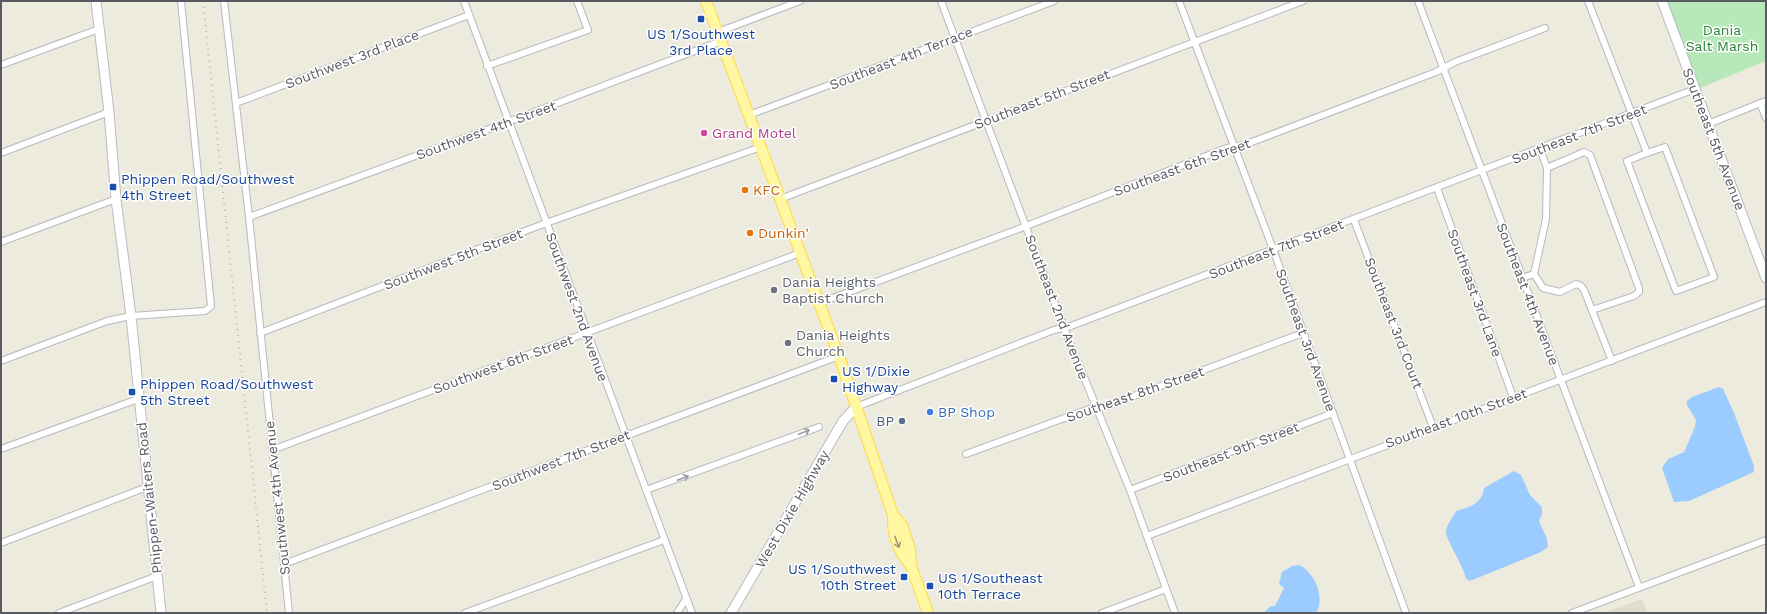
<svg xmlns="http://www.w3.org/2000/svg" width="1767" height="614" font-family="'Work Sans',sans-serif">
  <rect width="100%" height="100%" fill="#edebde"/>
  <polygon fill="#dfddce" points="1642,599 1647,613 1603,613"/>
  <polygon fill="#b7e8ba" points="1667,1 1766,1 1766,61 1700,88"/>
  <g fill="#9cccff">
    <polygon points="1719,387 1723,389 1734,413 1754,466 1754,472 1689,501 1674,502 1662,468 1668,459 1684,452 1695,427 1696,420 1687,405 1687,401 1692,397"/>
    <path d="M1514 471 1521 475 1530 495 1542 507V514L1539 521 1547 539 1548 547 1541 552 1470 581 1466 579C1463 564 1447 542 1446 532 1446 525 1453 517 1456 511 1470 507 1482 504 1484 488Z"/>
    <path d="M1299 565C1314 571 1326 598 1316 613H1263L1271 606H1275L1284 588 1279 584 1282 572 1292 566Z"/>
  </g>
  <g fill="none" stroke-linecap="round" stroke-linejoin="round">
    <defs>
      <g id="street">
        <polyline points="224,1 249,217 289,613"/>
        <polyline points="464,1 692,613"/>
        <polyline points="941,1 1064,328 1130,490 1175,613"/>
        <polyline points="1179,1 1270,241 1406,613"/>
        <polyline points="1418,1 1639,587"/>
        <polyline points="1588,1 1647,153 1665,147 1714,277 1676,291 1627,161 1647,153"/>
        <polyline points="718,32 800,1"/>
        <polyline points="1,65 99,29"/>
        <polyline points="487,66 588,30 577,1"/>
        <polyline points="236,103 469,15"/>
        <polyline points="1760,103 1766,118"/>
        <polyline points="749,115 1054,1"/>
        <polyline points="1708,124 1766,101"/>
        <polyline points="1,153 109,112"/>
        <polyline points="1547,168 1584,152 1590,155 1639,288 1639,292 1634,296 1592,310"/>
        <polyline points="1437,188 1513,397"/>
        <polyline points="780,199 1303,1"/>
        <polyline points="249,217 508,122 721,41"/>
        <polyline points="1354,220 1433,427"/>
        <polyline points="1,242 116,199"/>
        <polyline points="1534,274 1546,219 1547,168 1540,149"/>
        <polyline points="1522,278 1534,274 1543,288 1560,292 1576,284 1581,286 1584,290 1612,361"/>
        <polyline points="819,303 1016,230 1227,148 1244,145 1436,72 1455,62 1545,28"/>
        <polyline points="260,333 546,223 761,147"/>
        <polyline points="1,361 107,321 131,316 205,311 211,306 181,1"/>
        <polyline points="856,407 1054,330 1071,326 1695,89"/>
        <polyline points="1,449 138,399"/>
        <polyline points="272,450 800,253"/>
        <polyline points="966,454 1089,409 1107,406 1303,333"/>
        <polyline points="646,490 819,427"/>
        <polyline points="1130,490 1333,413"/>
        <polyline points="1147,536 1766,302"/>
        <polyline points="1,543 147,487"/>
        <polyline points="284,564 839,356"/>
        <polyline points="59,613 157,576"/>
        <polyline points="465,613 664,540"/>
        <polyline points="677,613 686,599"/>
        <polyline points="1102,613 1166,589"/>
        <polyline points="1572,613 1766,540"/>
      </g>
      <g id="secondary">
        <polyline points="96,1 109,112 116,199 131,316 161,613"/>
        <polyline points="1662,1 1766,278"/>
        <polyline points="731,613 843,421 856,407"/>
      </g>
      <g id="primary">
        <polyline points="706,1 839,356 893,515 902,525 910,549 911,566 928,613"/>
        <path d="M893 515C892 535 898 551 911 566"/>
      </g>
    </defs>
    <use href="#street" stroke="#b6b9bf" stroke-width="8"/>
    <use href="#secondary" stroke="#b9bcc4" stroke-width="11"/>
    <use href="#primary" stroke="#ffd945" stroke-width="12"/>
    <use href="#street" stroke="#fff" stroke-width="6"/>
    <use href="#secondary" stroke="#fff" stroke-width="9"/>
    <use href="#primary" stroke="#fff7a1" stroke-width="10"/>
    <polyline stroke="#b5b6b6" stroke-width="2" stroke-dasharray="1 5" stroke-linecap="butt" points="203,1 267,613"/>
  </g>
  <defs><path id="oneway-shaft" d="M-6 0H5M1.5-3L5.5 0L1.5 3" fill="none" stroke-width="1.6" stroke-linecap="round" stroke-linejoin="round"/></defs>
  <g stroke="#9a9da0">
    <use href="#oneway-shaft" transform="translate(804 432) rotate(-21)"/>
    <use href="#oneway-shaft" transform="translate(683 478) rotate(-21)"/>
  </g>
  <use stroke="#9a997b" href="#oneway-shaft" transform="translate(897 542) rotate(70)"/>
  <g fill="#1a4fb4" stroke="#fff" stroke-width="1.5">
    <rect x="697" y="15" width="8" height="8" rx="2"/>
    <rect x="109" y="183" width="8" height="8" rx="2"/>
    <rect x="830" y="375" width="8" height="8" rx="2"/>
    <rect x="128" y="388" width="8" height="8" rx="2"/>
    <rect x="900" y="573" width="8" height="8" rx="2"/>
    <rect x="926" y="582" width="8" height="8" rx="2"/>
  </g>
  <circle fill="#d1479c" stroke="#fff" stroke-width="1.5" cx="704" cy="133" r="4"/>
  <g fill="#e8710a" stroke="#fff" stroke-width="1.5">
    <circle cx="745" cy="190" r="4"/>
    <circle cx="750" cy="233" r="4"/>
  </g>
  <g fill="#6b7280" stroke="#fff" stroke-width="1.5">
    <circle cx="774" cy="290" r="4"/>
    <circle cx="788" cy="343" r="4"/>
  </g>
  <circle fill="#3f7fe0" stroke="#fff" stroke-width="1.5" cx="930" cy="412" r="4"/>
  <circle fill="#5c6f8a" stroke="#fff" stroke-width="1.5" cx="902" cy="421" r="4"/>
  <g text-anchor="middle" dominant-baseline="central" stroke-width="3" stroke-linejoin="round" paint-order="stroke">
    <g font-size="14" fill="#2b8536" stroke="#fff">
      <text x="1722" y="30">Dania<tspan x="1722" dy="16">Salt Marsh</tspan></text>
    </g>
    <g font-size="14" fill="#164399" stroke="#fff" text-anchor="start">
      <text x="701" y="34" text-anchor="middle">US 1/Southwest<tspan x="701" dy="16">3rd Place</tspan></text>
      <text x="121" y="179">Phippen Road/Southwest<tspan x="121" dy="16">4th Street</tspan></text>
      <text x="842" y="371">US 1/Dixie<tspan x="842" dy="16">Highway</tspan></text>
      <text x="140" y="384">Phippen Road/Southwest<tspan x="140" dy="16">5th Street</tspan></text>
      <text x="896" y="569" text-anchor="end">US 1/Southwest<tspan x="896" dy="16">10th Street</tspan></text>
      <text x="938" y="578">US 1/Southeast<tspan x="938" dy="16">10th Terrace</tspan></text>
    </g>
    <g font-size="14" fill="#575b61" stroke="#fff">
      <text transform="translate(901 58) rotate(-21)">Southeast 4th Terrace</text>
      <text transform="translate(352 59) rotate(-21)">Southwest 3rd Place</text>
      <text transform="translate(1042 99) rotate(-21)">Southeast 5th Street</text>
      <text transform="translate(486 130) rotate(-20)">Southwest 4th Street</text>
      <text transform="translate(1579 134) rotate(-21)">Southeast 7th Street</text>
      <text transform="translate(1714 139) rotate(69)">Southeast 5th Avenue</text>
      <text transform="translate(1182 167) rotate(-20)">Southeast 6th Street</text>
      <text transform="translate(1276 249) rotate(-21)">Southeast 7th Street</text>
      <text transform="translate(453 259) rotate(-21)">Southwest 5th Street</text>
      <text transform="translate(1475 293) rotate(70)">Southeast 3rd Lane</text>
      <text transform="translate(1528 294) rotate(69)">Southeast 4th Avenue</text>
      <text transform="translate(577 307) rotate(70)">Southwest 2nd Avenue</text>
      <text transform="translate(1057 307) rotate(69)">Southeast 2nd Avenue</text>
      <text transform="translate(1394 323) rotate(69)">Southeast 3rd Court</text>
      <text transform="translate(1306 340) rotate(70)">Southeast 3rd Avenue</text>
      <text transform="translate(503 364) rotate(-20)">Southwest 6th Street</text>
      <text transform="translate(1135 394) rotate(-19)">Southeast 8th Street</text>
      <text transform="translate(1456 418) rotate(-20)">Southeast 10th Street</text>
      <text transform="translate(1231 452) rotate(-21)">Southeast 9th Street</text>
      <text transform="translate(561 460) rotate(-21)">Southwest 7th Street</text>
      <text transform="translate(149 498) rotate(-96)">Phippen-Waiters Road</text>
      <text transform="translate(277 498) rotate(-96)">Southwest 4th Avenue</text>
      <text transform="translate(792 509) rotate(-60)">West Dixie Highway</text>
    </g>
    <g font-size="14" fill="#b23c85" stroke="#fff" text-anchor="start">
      <text x="712" y="133">Grand Motel</text>
    </g>
    <g font-size="14" fill="#c56008" stroke="#fff" text-anchor="start">
      <text x="753" y="190">KFC</text>
      <text x="758" y="233">Dunkin'</text>
    </g>
    <g font-size="14" fill="#5b616d" stroke="#fff" text-anchor="start">
      <text x="782" y="282">Dania Heights<tspan x="782" dy="16">Baptist Church</tspan></text>
      <text x="796" y="335">Dania Heights<tspan x="796" dy="16">Church</tspan></text>
    </g>
    <g font-size="14" fill="#366cbe" stroke="#fff" text-anchor="start">
      <text x="938" y="412">BP Shop</text>
    </g>
    <g font-size="14" fill="#4e5e75" stroke="#fff" text-anchor="end">
      <text x="894" y="421">BP</text>
    </g>
  </g>
  <rect width="1767" height="614" fill="none" stroke="#575b61" stroke-width="4"/>
</svg>
